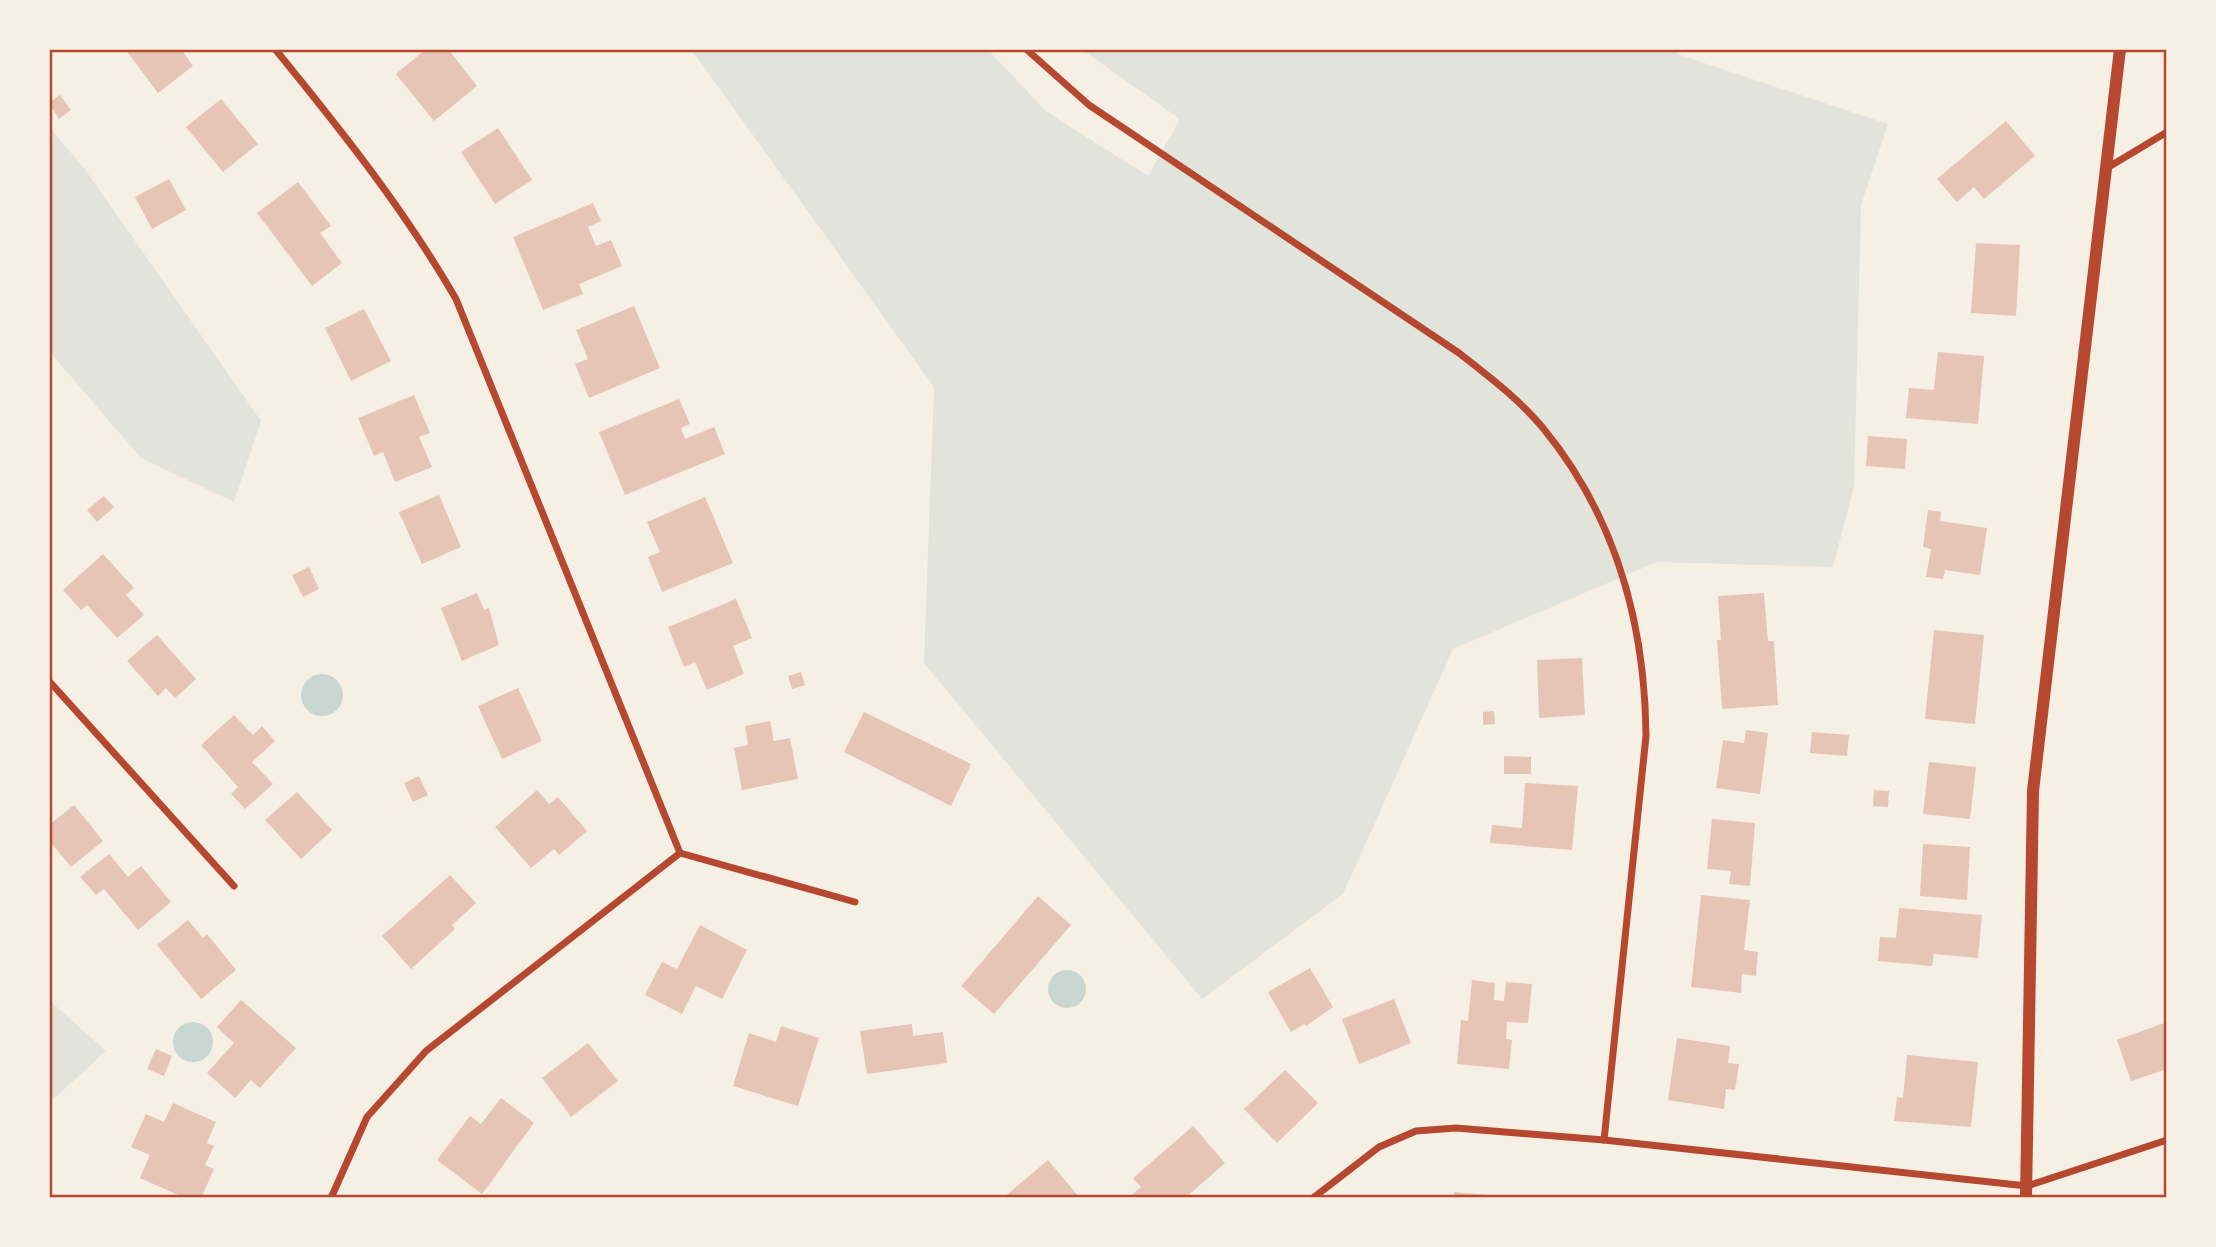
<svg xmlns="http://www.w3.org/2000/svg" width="2216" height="1247" font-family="'Open Sans',sans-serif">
  <rect width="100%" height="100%" fill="#f6efe4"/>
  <g fill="#e2e4dc">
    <polygon points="691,49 987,49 1047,112 1148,176 1180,119 1081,49 1676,49 1677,54 1888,124 1861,205 1854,486 1833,567 1657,562 1453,649 1343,894 1202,999 924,663 934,387"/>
    <polygon points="49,127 84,168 261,421 234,502 141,458 49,351"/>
    <polygon points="49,1000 106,1051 49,1103"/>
  </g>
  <g fill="#c9d6d2">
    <circle cx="322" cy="695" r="21"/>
    <circle cx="1067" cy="989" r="19"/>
    <circle cx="193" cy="1042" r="20"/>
  </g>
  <g fill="#e6c5b7">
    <polygon points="125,49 181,49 193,66 158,93"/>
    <polygon points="426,49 448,49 477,86 434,121 396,74"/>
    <polygon points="60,95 71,110 59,119 49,103"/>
    <polygon points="221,99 258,144 223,172 186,127"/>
    <polygon points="2006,121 2035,156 1984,199 1974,187 1957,202 1937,179"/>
    <polygon points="498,128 532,180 495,204 461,152"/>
    <polygon points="169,179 186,210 152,229 135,197"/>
    <polygon points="298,182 331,226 320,233 342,263 312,286 257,213"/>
    <polygon points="593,203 601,221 588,227 596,246 611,240 622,266 579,284 583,294 543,310 513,237"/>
    <polygon points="1976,243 2020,245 2016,316 1971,313"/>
    <polygon points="634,306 660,368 589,398 575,364 588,359 576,330"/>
    <polygon points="364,309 391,361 351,381 325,328"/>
    <polygon points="1938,352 1984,356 1978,424 1906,418 1909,388 1934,390"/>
    <polygon points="414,395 430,433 419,437 432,467 395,482 383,452 374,456 358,418"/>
    <polygon points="679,399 690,424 681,428 685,439 714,427 725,454 625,495 599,432"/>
    <polygon points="1868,436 1907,439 1905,469 1866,466"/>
    <polygon points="439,495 461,547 422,564 399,512"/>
    <polygon points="104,496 114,507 97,522 87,510"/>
    <polygon points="705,497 733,563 662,592 648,557 660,552 647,522"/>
    <polygon points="1928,510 1941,512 1940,521 1987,528 1980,575 1945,570 1943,579 1926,577 1931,549 1923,547"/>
    <polygon points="103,554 134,588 126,595 144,615 117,638 87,605 81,610 63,590"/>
    <polygon points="309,567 319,589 303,597 292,575"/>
    <polygon points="477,593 484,610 489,608 499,645 462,661 441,608"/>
    <polygon points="1764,593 1768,641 1774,641 1778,705 1722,709 1717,640 1721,640 1718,596"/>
    <polygon points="736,599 752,638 733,646 744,674 707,690 695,662 684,667 668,627"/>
    <polygon points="1934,630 1984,635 1975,724 1925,719"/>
    <polygon points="157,635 196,679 175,698 166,688 158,696 127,661"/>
    <polygon points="1582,658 1585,715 1539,718 1537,660"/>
    <polygon points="801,672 805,685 792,689 788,676"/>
    <polygon points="518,688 542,741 502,759 478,706"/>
    <polygon points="1494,711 1495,724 1483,725 1483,712"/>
    <polygon points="864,712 971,764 951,806 844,752"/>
    <polygon points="234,715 253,735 262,726 275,741 252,762 273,784 245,809 231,794 238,787 201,745"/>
    <polygon points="770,721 774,741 790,738 798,779 742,790 734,748 748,745 745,726"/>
    <polygon points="1746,730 1768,733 1760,794 1716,788 1723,740 1744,743"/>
    <polygon points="1812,732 1849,735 1847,756 1810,753"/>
    <polygon points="1504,756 1531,757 1531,774 1504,774"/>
    <polygon points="1929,762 1976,767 1970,819 1923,814"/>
    <polygon points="419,776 428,795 413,802 404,783"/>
    <polygon points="1525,783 1578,786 1572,850 1490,843 1492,825 1522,828"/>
    <polygon points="537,790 549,804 558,797 587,831 559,855 554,849 531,868 495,827"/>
    <polygon points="1874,790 1889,791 1888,807 1873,806"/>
    <polygon points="297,792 332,830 301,859 265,820"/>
    <polygon points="74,805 103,841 71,867 49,840 49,825"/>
    <polygon points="1712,819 1755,823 1750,886 1729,884 1731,871 1707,869"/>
    <polygon points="1923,844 1970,847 1967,900 1920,896"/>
    <polygon points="109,854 128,877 141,866 171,902 138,930 104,889 96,895 80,877"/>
    <polygon points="450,875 476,903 452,925 455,929 411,969 382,936"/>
    <polygon points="1701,895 1750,900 1744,950 1758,952 1756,976 1742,974 1741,993 1691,987"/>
    <polygon points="1038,896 1071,925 994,1014 961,986"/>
    <polygon points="1899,908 1982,915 1978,958 1934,954 1932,966 1878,961 1880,937 1896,938"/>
    <polygon points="188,920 203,938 207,934 236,970 201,999 157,945"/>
    <polygon points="700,925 747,950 722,999 696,986 682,1014 645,995 662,962 677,969"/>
    <polygon points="1310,968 1333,1007 1306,1026 1304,1024 1291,1032 1268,992"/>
    <polygon points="1472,980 1495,983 1494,1000 1504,1001 1506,982 1532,984 1528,1023 1507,1022 1506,1039 1512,1040 1509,1069 1457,1064 1461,1020 1468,1021"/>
    <polygon points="1394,999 1411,1043 1359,1064 1342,1019"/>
    <polygon points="241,1000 296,1048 260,1088 251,1080 235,1098 207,1073 234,1043 217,1027"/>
    <polygon points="2167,1022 2167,1069 2131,1081 2117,1040"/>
    <polygon points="912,1024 913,1036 943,1032 947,1063 867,1074 860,1031"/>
    <polygon points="781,1026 819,1038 798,1106 733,1086 749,1033 776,1042"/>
    <polygon points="1677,1038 1730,1046 1728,1063 1739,1064 1735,1090 1726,1089 1724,1109 1668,1100"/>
    <polygon points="588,1043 618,1081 571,1117 542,1078"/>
    <polygon points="156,1049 172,1056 164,1076 147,1069"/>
    <polygon points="1907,1055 1978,1062 1971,1127 1894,1121 1897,1097 1903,1098"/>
    <polygon points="1285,1070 1318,1103 1277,1143 1244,1109"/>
    <polygon points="501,1098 534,1123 482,1194 437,1160 470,1116 481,1124"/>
    <polygon points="173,1103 216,1122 207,1143 214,1146 205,1165 214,1169 201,1198 185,1198 140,1178 150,1155 131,1147 146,1114 164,1122"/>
    <polygon points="1193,1126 1225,1163 1185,1198 1128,1198 1141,1187 1133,1178"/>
    <polygon points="1048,1160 1080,1198 1003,1198"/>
    <polygon points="1454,1192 1497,1196 1497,1198 1454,1198"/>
  </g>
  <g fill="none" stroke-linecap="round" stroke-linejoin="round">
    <g stroke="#b5482f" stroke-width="7">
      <path d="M275 49C341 130 404 209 456 299L680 853 426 1051 367 1117 331 1198"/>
      <path d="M1026 49 1089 105 1459 353C1488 376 1519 399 1543 428 1616 517 1645 623 1646 736L1604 1140"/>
      <polyline points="2107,168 2167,132"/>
      <polyline points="49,681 234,886"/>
      <polyline points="680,853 855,902"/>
      <polyline points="1313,1198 1379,1147 1416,1131 1456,1128 1604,1140 2027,1186 2167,1140"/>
    </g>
    <polyline stroke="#b5482f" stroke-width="12" points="2026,1198 2033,791 2120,49"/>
  </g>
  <rect width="2216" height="1247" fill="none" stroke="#f6efe4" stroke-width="102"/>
  <rect x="51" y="51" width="2114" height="1145" fill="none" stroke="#b5482f" stroke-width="2.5"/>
</svg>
